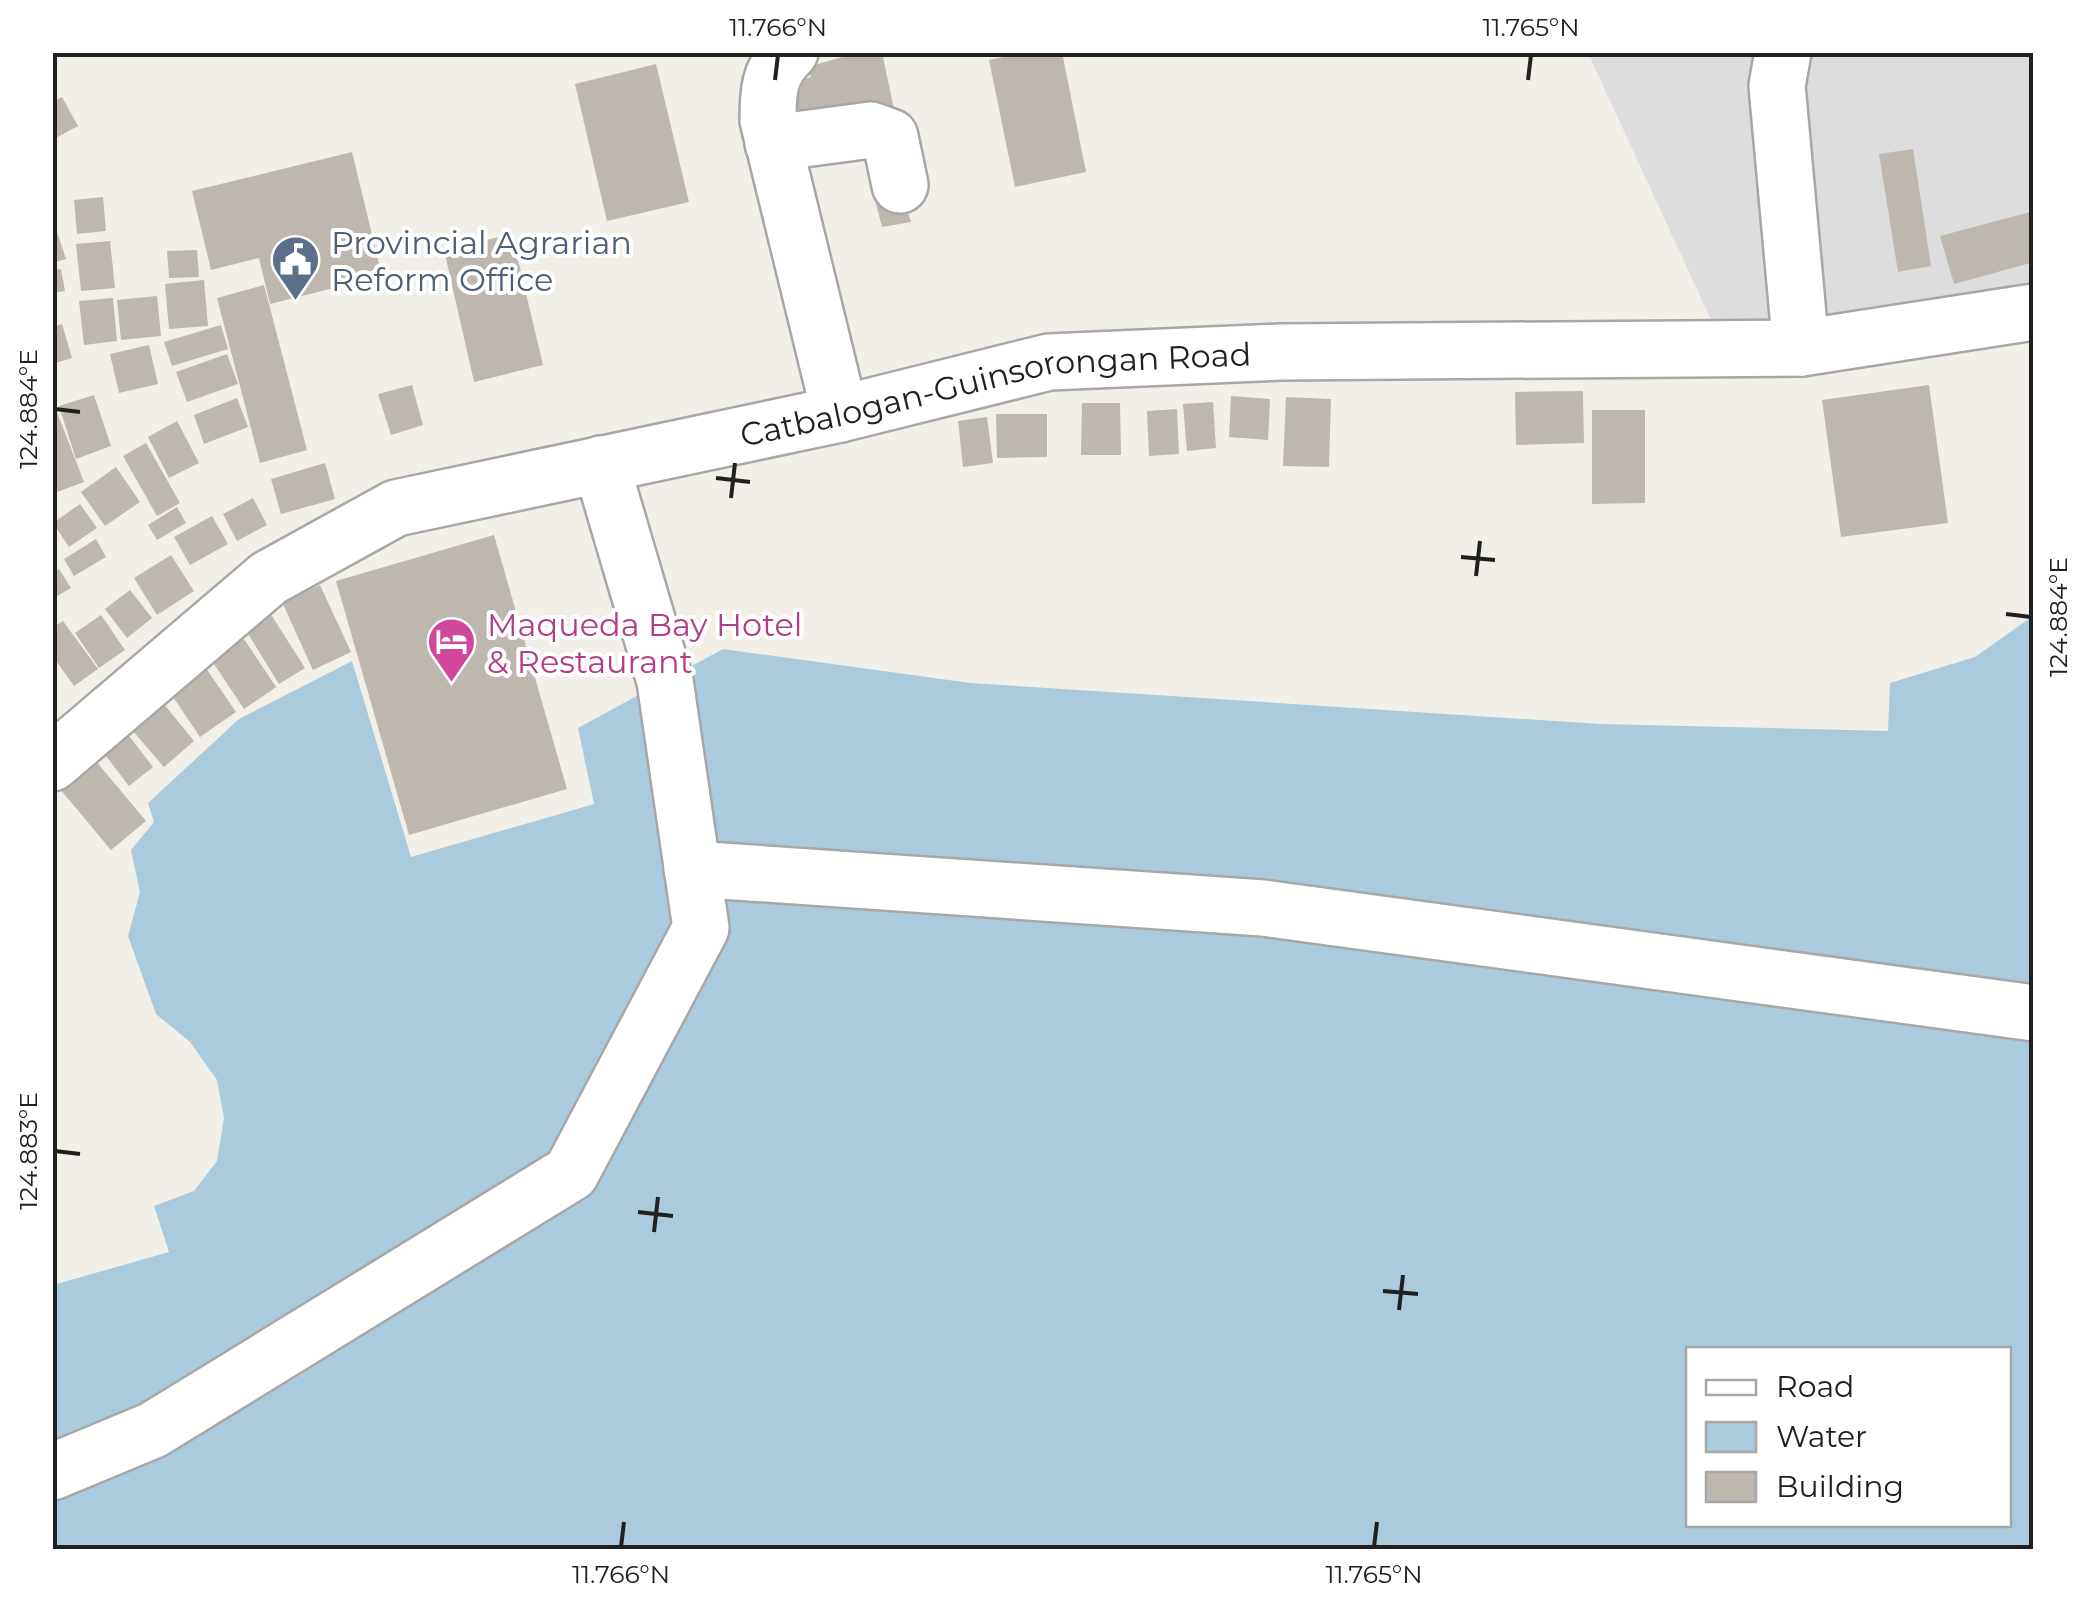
<svg xmlns="http://www.w3.org/2000/svg" width="2086" height="1602" font-family="Montserrat,sans-serif">
  <rect width="100%" height="100%" fill="#f1efe7"/>
  <polygon fill="#dedddd" points="1588,53 2033,53 2033,284 1870,322 1712,322"/>
  <path fill="#a9cbdd" fill-rule="evenodd" d="M2033 616V1549L53 1550V1285L169 1252 154 1206 194 1191 217 1161 224 1118 217 1080 190 1042 156 1014 128 936 140 892 131 850 154 822 148 803 239 719 352 661 411 857 594 804 578 728 723 649 970 683 1601 724 1888 731 1890 683 1975 657ZM1688 1350H2008V1524H1688Z"/>
  <g fill="#bdb7b0">
    <polygon points="860,52 882,52 895,114 789,137 779,86 811,77 807,67"/>
    <polygon points="1027,52 1062,52 1086,172 1015,187 989,60"/>
    <polygon points="656,64 689,202 607,221 575,84"/>
    <polygon points="62,97 78,126 52,140 52,102"/>
    <polygon points="1913,149 1931,266 1898,272 1879,154"/>
    <polygon points="352,152 382,276 270,304 259,258 211,270 192,191"/>
    <polygon points="902,194 911,222 882,227 875,200"/>
    <polygon points="103,197 106,231 77,234 74,200"/>
    <polygon points="2034,211 2034,262 1954,284 1940,236"/>
    <polygon points="52,217 66,259 52,263"/>
    <polygon points="512,234 543,365 474,382 444,250"/>
    <polygon points="110,241 115,288 81,291 76,244"/>
    <polygon points="197,250 199,277 169,278 167,251"/>
    <polygon points="61,269 65,291 52,293 52,270"/>
    <polygon points="204,280 208,326 169,329 165,284"/>
    <polygon points="264,285 307,450 260,463 217,298"/>
    <polygon points="157,296 161,336 121,340 117,300"/>
    <polygon points="113,298 117,341 84,345 79,301"/>
    <polygon points="62,324 72,358 52,364 52,327"/>
    <polygon points="221,325 228,349 172,366 164,342"/>
    <polygon points="149,345 158,384 119,393 110,354"/>
    <polygon points="227,354 238,384 187,402 176,372"/>
    <polygon points="412,385 423,425 391,435 378,394"/>
    <polygon points="1929,385 1948,523 1841,537 1822,400"/>
    <polygon points="1583,391 1584,443 1516,445 1515,392"/>
    <polygon points="94,395 111,446 76,459 59,406"/>
    <polygon points="1231,396 1270,399 1268,440 1229,437"/>
    <polygon points="1286,397 1331,399 1329,467 1283,466"/>
    <polygon points="237,398 248,427 204,444 194,415"/>
    <polygon points="53,402 84,482 57,492 52,481"/>
    <polygon points="1213,402 1216,448 1187,451 1183,404"/>
    <polygon points="1082,403 1120,403 1121,455 1081,455"/>
    <polygon points="1177,409 1179,454 1149,456 1147,411"/>
    <polygon points="1592,410 1645,410 1645,503 1592,504"/>
    <polygon points="996,414 1047,414 1047,457 997,458"/>
    <polygon points="987,417 993,463 963,467 958,421"/>
    <polygon points="177,421 199,463 169,478 148,437"/>
    <polygon points="146,443 180,503 157,516 123,456"/>
    <polygon points="325,463 335,499 281,514 271,479"/>
    <polygon points="116,467 140,502 105,526 81,492"/>
    <polygon points="253,498 267,525 237,541 223,514"/>
    <polygon points="80,504 97,528 69,547 53,523"/>
    <polygon points="177,507 186,523 157,540 148,525"/>
    <polygon points="212,516 228,544 190,565 174,537"/>
    <polygon points="494,535 567,789 409,835 336,581"/>
    <polygon points="96,539 106,557 74,576 64,559"/>
    <polygon points="171,555 194,591 157,615 134,578"/>
    <polygon points="59,569 71,588 52,599 52,573"/>
    <polygon points="320,585 351,652 313,670 282,602"/>
    <polygon points="130,590 152,618 127,638 105,609"/>
    <polygon points="270,613 305,668 279,684 245,629"/>
    <polygon points="101,615 125,650 99,668 75,633"/>
    <polygon points="63,621 98,669 74,686 52,655 52,628"/>
    <polygon points="242,636 276,687 244,709 210,658"/>
    <polygon points="199,658 236,712 200,737 163,682"/>
    <polygon points="163,703 194,741 164,767 132,730"/>
    <polygon points="123,728 153,767 129,786 99,747"/>
    <polygon points="95,760 146,821 111,850 60,789"/>
  </g>
  <g fill="none" stroke-linecap="round" stroke-linejoin="round">
    <defs>
      <g id="minor">
        <path d="M790 52C769 71 768 92 768 120L840 414"/>
        <polyline points="1783,52 1777,86 1801,348"/>
        <polyline points="773,143 871,130 890,137 900,185"/>
        <path id="s1" d="M52 763 269 578 396 508 840 414 1049 362 1281 352 1801 348 2034 312"/>
        <polyline points="692,869 1263,908 2034,1013"/>
        <polyline points="52,1472 153,1430 571,1173 701,928 665,681 601,464"/>
      </g>
    </defs>
    <use href="#minor" stroke="#a7a7a7" stroke-width="60"/>
    <use href="#minor" stroke="#fff" stroke-width="55"/>
  </g>
  <path fill="none" stroke="#202020" stroke-width="4" d="M775 80 778 55M1528 80 1531 55M55 409 80 412M716 478 750 482M731 498 735 463M1461 557 1495 560M1476 576 1480 541M2006 614 2031 617M55 1151 80 1154M638 1212 673 1216M654 1232 658 1197M1383 1291 1418 1294M1399 1310 1403 1275M621 1547 624 1522M1374 1547 1377 1522"/>
  <defs>
    <symbol id="civic-pin" viewBox="-11 -11 22 30"><path d="M0 17L-7.5 6A9.5 9.5 0 1 1 7.5 6Z" fill="#5c6f8a" stroke="#fff"/><path d="M-.6-6.5H3V-4.5H.6V-3L4-1V1h2V6H-6V1h2V-1L-.6-3ZM-1.2 2.5V6h2.4V2.5Z" fill="#fff"/></symbol>
    <symbol id="hotel-pin" viewBox="-11 -11 22 30"><path d="M0 17L-7.5 6A9.5 9.5 0 1 1 7.5 6Z" fill="#d1479c" stroke="#fff"/><path d="M-6-4.5h1.5V1H6V5H4.5V3h-9V5H-6ZM-4 0a1.8 1.8 0 1 1 3.6 0ZM.5 0V-2.5h3Q6-2.5 6 0Z" fill="#fff"/></symbol>
  </defs>
  <g fill-rule="evenodd">
    <use href="#civic-pin" x="268" y="232" width="55" height="75"/>
    <use href="#hotel-pin" x="424" y="614" width="55" height="75"/>
  </g>
  <g text-anchor="middle" dominant-baseline="central" stroke-width="8" stroke-linejoin="round" paint-order="stroke">
    <g font-size="32" fill="#4e5e75" stroke="#fff" text-anchor="start">
      <text x="331" y="242">Provincial Agrarian<tspan x="331" dy="37">Reform Office</tspan></text>
    </g>
    <g font-size="32" fill="#202020" stroke="#fff">
      <text stroke="none"><textPath href="#s1" startOffset="1042">Catbalogan-Guinsorongan Road</textPath></text>
    </g>
    <g font-size="32" fill="#b23c85" stroke="#fff" text-anchor="start">
      <text x="487" y="624">Maqueda Bay Hotel<tspan x="487" dy="37">&amp; Restaurant</tspan></text>
    </g>
  </g>
  <rect width="2086" height="1602" fill="none" stroke="#ffffff" stroke-width="110"/>
  <rect x="1686" y="1347" width="325" height="180" fill="#ffffff" stroke="#a6a6a6" stroke-width="2.5"/>
  <rect x="1706" y="1380" width="50" height="15" fill="#ffffff" stroke="#a6a6a6" stroke-width="2.5"/>
  <text x="1776" y="1397" font-size="30" fill="#202020">Road</text>
  <rect x="1706" y="1422" width="50" height="30" fill="#a9cbdd" stroke="#a6a6a6" stroke-width="2.5"/>
  <text x="1776" y="1447" font-size="30" fill="#202020">Water</text>
  <rect x="1706" y="1472" width="50" height="30" fill="#bdb7b0" stroke="#a6a6a6" stroke-width="2.5"/>
  <text x="1776" y="1497" font-size="30" fill="#202020">Building</text>
  <rect x="55" y="55" width="1976" height="1492" fill="none" stroke="#202020" stroke-width="4"/>
  <g font-size="25" text-anchor="middle" fill="#202020">
    <text x="778" y="36">11.766°N</text>
    <text x="1531" y="36">11.765°N</text>
    <text transform="translate(28 409) rotate(-90)" y="9">124.884°E</text>
    <text transform="translate(2058 617) rotate(-90)" y="9">124.884°E</text>
    <text transform="translate(28 1151) rotate(-90)" y="9">124.883°E</text>
    <text x="621" y="1583">11.766°N</text>
    <text x="1374" y="1583">11.765°N</text>
  </g>
</svg>
